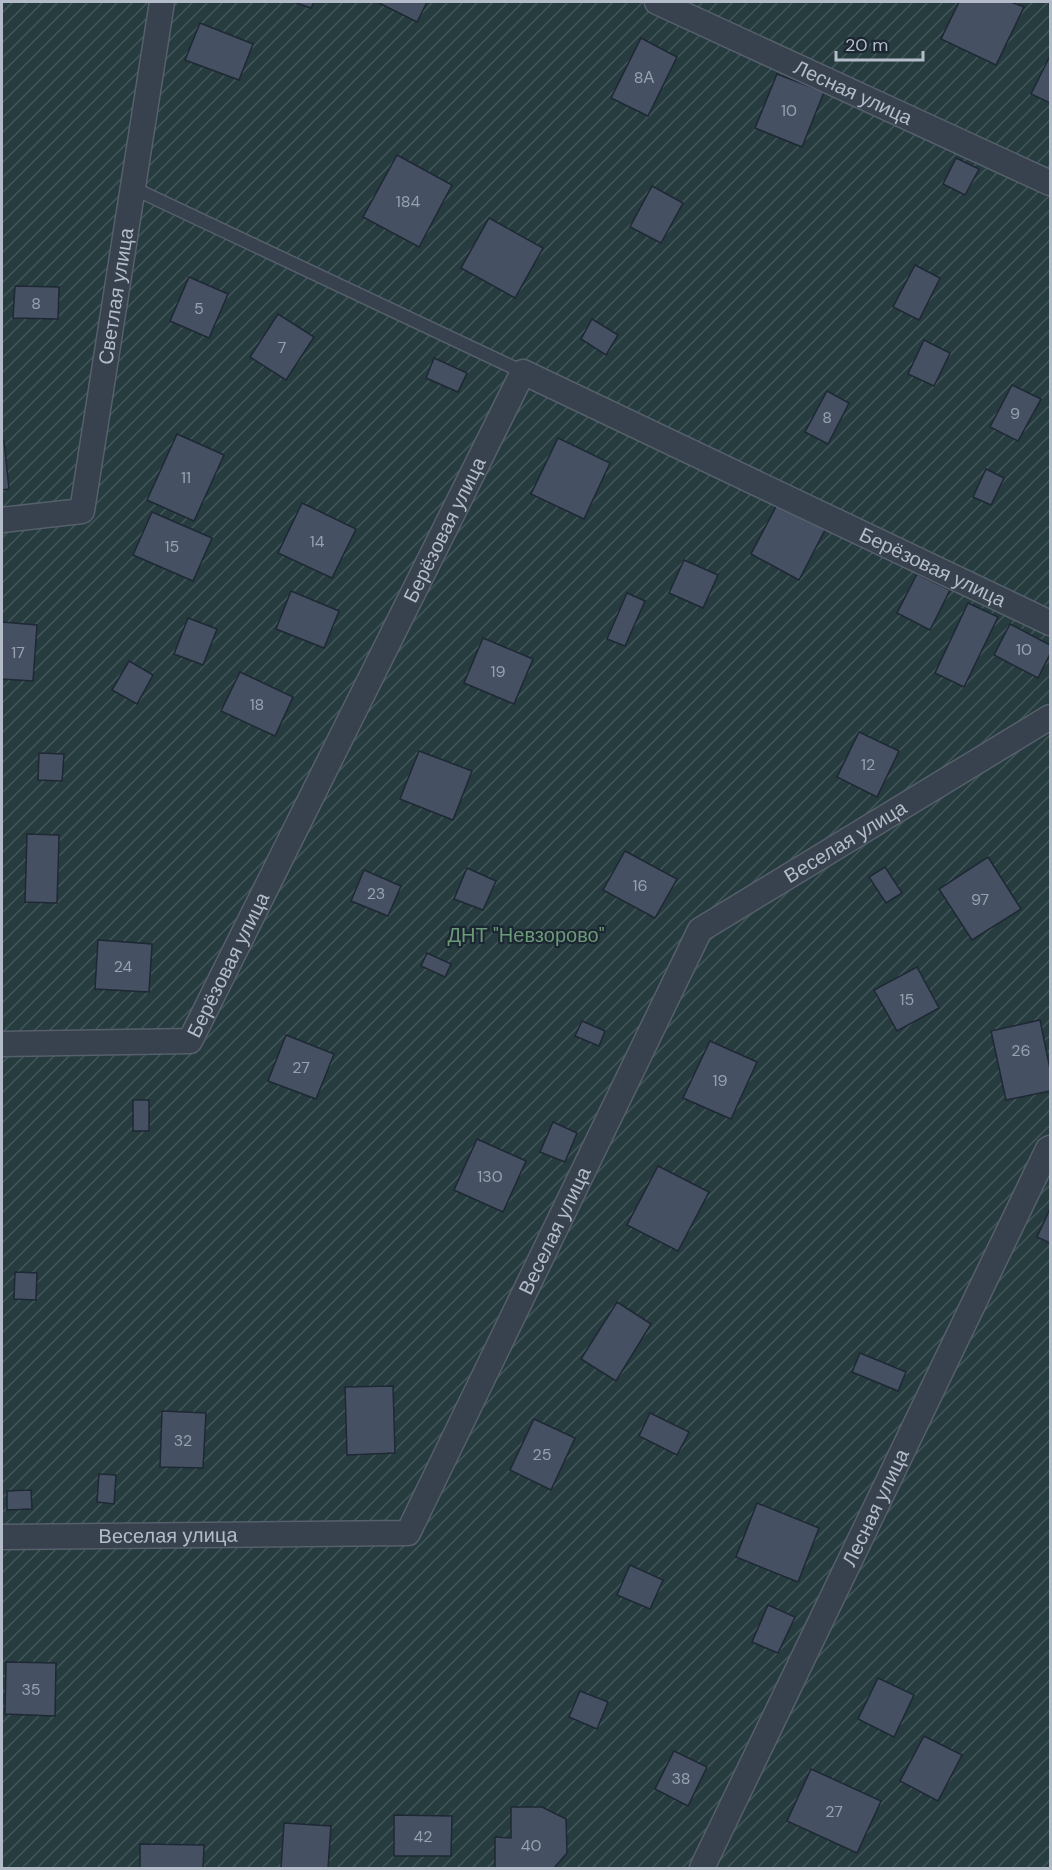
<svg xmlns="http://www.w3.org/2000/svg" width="1052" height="1870" font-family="'DM Sans',sans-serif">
  <defs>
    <pattern id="garden-furrows" width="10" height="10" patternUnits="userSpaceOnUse" patternTransform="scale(1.5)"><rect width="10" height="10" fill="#263c3f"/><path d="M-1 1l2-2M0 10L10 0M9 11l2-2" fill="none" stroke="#435659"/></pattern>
  </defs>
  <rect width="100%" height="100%" fill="#242f3e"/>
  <rect fill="url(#garden-furrows)" x="2" y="2" width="1048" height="1866"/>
  <g fill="#455162" stroke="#1f2835" stroke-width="1.5">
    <polygon points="294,2 314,2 311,8"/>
    <polygon points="377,2 427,2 417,22"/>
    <polygon points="959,2 1011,2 1024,7 996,65 941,39"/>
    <polygon points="200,23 253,44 239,80 185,60"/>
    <polygon points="641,38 677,57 648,116 611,98"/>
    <polygon points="1050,56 1050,103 1031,94"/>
    <polygon points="777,74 824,92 802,147 755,128"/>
    <polygon points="397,155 452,185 419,247 363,217"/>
    <polygon points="956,158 979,169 965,195 943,184"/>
    <polygon points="652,186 683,203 661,243 630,227"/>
    <polygon points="489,218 543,248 515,298 461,268"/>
    <polygon points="915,265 940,278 919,320 893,307"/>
    <polygon points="189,277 228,294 209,338 170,321"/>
    <polygon points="15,286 59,287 58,319 13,318"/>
    <polygon points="278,314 314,337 286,380 250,357"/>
    <polygon points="592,319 618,335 606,355 581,339"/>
    <polygon points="924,340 950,353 934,386 908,374"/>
    <polygon points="434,358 467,373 458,392 426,378"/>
    <polygon points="1012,385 1041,399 1018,441 990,427"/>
    <polygon points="827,391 849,403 828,444 805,432"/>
    <polygon points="177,434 224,455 194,521 147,500"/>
    <polygon points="558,438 610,463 584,519 531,494"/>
    <polygon points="2,441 4,441 9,489 2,490"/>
    <polygon points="986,469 1004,478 991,505 973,497"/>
    <polygon points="779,501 827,526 799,580 751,554"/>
    <polygon points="302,503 356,529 332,578 278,553"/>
    <polygon points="152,512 212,538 193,581 133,555"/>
    <polygon points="684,560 718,575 703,608 669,593"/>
    <polygon points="917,574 950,590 930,630 897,613"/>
    <polygon points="291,591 339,611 324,648 276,629"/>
    <polygon points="627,593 645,601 625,646 607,639"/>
    <polygon points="968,603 998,617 964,687 935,673"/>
    <polygon points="188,618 217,629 203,665 174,654"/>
    <polygon points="2,622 37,625 33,681 2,679"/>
    <polygon points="1010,624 1050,645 1050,654 1038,678 994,655"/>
    <polygon points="483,638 533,659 514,704 464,683"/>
    <polygon points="129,661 153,675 137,704 112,690"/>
    <polygon points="240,672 293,697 275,736 221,711"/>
    <polygon points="859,732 899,751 877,797 837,777"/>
    <polygon points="419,751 472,771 453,820 400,799"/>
    <polygon points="39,753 64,754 62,781 38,780"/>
    <polygon points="27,834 59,835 57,903 25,902"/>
    <polygon points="625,851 677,879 655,918 603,890"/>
    <polygon points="988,857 1021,909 972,940 939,889"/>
    <polygon points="885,867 902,893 886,903 869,877"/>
    <polygon points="467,868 496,881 483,910 454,899"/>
    <polygon points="364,870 401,886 388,916 351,901"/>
    <polygon points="98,940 152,944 149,992 95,989"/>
    <polygon points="427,953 451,964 445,977 421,966"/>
    <polygon points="917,967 939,1008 897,1031 874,990"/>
    <polygon points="1040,1020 1050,1069 1050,1091 1006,1100 991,1031"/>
    <polygon points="582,1021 605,1031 599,1046 575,1036"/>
    <polygon points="286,1035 334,1054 316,1099 268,1081"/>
    <polygon points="710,1041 757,1062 731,1119 683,1098"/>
    <rect x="133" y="1100" width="16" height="31"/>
    <polygon points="553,1122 577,1133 565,1162 540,1152"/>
    <polygon points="477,1139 526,1161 503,1212 454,1190"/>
    <polygon points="658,1166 709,1192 678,1251 627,1225"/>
    <polygon points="1050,1209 1050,1243 1037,1237"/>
    <polygon points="15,1272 37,1273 36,1300 14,1299"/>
    <polygon points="617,1302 651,1324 616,1381 581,1359"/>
    <polygon points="860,1353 906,1372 898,1391 852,1372"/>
    <polygon points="393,1386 395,1453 347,1455 345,1387"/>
    <polygon points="162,1411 206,1413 203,1468 160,1467"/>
    <polygon points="650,1413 689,1432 677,1455 639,1436"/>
    <polygon points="534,1419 575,1438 551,1490 510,1470"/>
    <polygon points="99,1474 116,1475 114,1504 97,1502"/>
    <polygon points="31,1490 32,1509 7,1510 7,1491"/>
    <polygon points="757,1503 819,1528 798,1582 736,1557"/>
    <polygon points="630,1565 663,1580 650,1609 617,1595"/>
    <polygon points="768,1605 795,1617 778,1653 752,1642"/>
    <polygon points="6,1662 56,1663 55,1716 5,1714"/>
    <polygon points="878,1678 914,1695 894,1737 858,1719"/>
    <polygon points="580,1691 608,1702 597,1729 569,1717"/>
    <polygon points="924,1736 962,1755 938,1801 900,1781"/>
    <polygon points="674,1751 707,1767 688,1806 655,1789"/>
    <polygon points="811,1769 881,1801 857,1853 787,1821"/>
    <polygon points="511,1807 542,1807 566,1819 567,1853 554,1868 495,1868 495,1837 511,1838"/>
    <polygon points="394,1815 452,1816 451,1856 394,1856"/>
    <polygon points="284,1823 331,1826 328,1868 281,1868"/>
    <polygon points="140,1844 204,1845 203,1868 140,1868"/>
  </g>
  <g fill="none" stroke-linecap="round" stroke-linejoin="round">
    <defs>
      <polyline id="service" points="133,188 523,372"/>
      <g id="minor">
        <path id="s1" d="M657 2 1050 183"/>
        <path id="s2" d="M2 520 82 511 162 2"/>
        <path id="s3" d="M2 1044 190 1041 523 372 1050 623"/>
        <path id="s4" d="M2 1537 408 1533 700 930 1050 717"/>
        <path id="s5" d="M702 1868 1048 1149 1050 1148"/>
      </g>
    </defs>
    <use href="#service" stroke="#565f6c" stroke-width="15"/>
    <use href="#minor" stroke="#565f6c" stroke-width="27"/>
    <use href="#service" stroke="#38414e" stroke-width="12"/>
    <use href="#minor" stroke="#38414e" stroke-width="24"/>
  </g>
  <g text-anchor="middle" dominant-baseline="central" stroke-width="4.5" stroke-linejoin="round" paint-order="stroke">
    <g font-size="16" fill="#98a1af">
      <text x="644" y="77">8А</text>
      <text x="789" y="110">10</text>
      <text x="408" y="201">184</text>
      <text x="36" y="303">8</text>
      <text x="199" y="308">5</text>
      <text x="282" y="347">7</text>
      <text x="1015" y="413">9</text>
      <text x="827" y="417">8</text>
      <text x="186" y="477">11</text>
      <text x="317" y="541">14</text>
      <text x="172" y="546">15</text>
      <text x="1024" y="649">10</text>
      <text x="18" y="652">17</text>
      <text x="498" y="671">19</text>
      <text x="257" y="704">18</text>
      <text x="868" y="764">12</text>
      <text x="640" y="885">16</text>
      <text x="376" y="893">23</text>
      <text x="980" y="899">97</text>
      <text x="123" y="966">24</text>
      <text x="907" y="999">15</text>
      <text x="1021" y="1050">26</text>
      <text x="301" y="1067">27</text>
      <text x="720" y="1080">19</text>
      <text x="490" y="1176">130</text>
      <text x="183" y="1440">32</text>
      <text x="542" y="1454">25</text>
      <text x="31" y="1689">35</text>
      <text x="681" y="1778">38</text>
      <text x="834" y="1811">27</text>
      <text x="423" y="1836">42</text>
      <text x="531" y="1845">40</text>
    </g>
    <g font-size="20" fill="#b4bcc9" stroke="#1d2633">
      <text stroke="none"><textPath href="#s1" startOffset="216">Лесная улица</textPath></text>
      <text stroke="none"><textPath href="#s2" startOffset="298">Светлая улица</textPath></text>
      <text stroke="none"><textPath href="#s3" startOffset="759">Берёзовая улица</textPath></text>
      <text stroke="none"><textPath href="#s3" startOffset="1389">Берёзовая улица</textPath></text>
      <text stroke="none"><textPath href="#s4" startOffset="1246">Веселая улица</textPath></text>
      <text stroke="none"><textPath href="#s3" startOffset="273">Берёзовая улица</textPath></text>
      <text stroke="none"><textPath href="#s4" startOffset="742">Веселая улица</textPath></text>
      <text stroke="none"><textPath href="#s5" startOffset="400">Лесная улица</textPath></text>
      <text stroke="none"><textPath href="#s4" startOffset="166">Веселая улица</textPath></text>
    </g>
    <g font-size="20" fill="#6b9a76" stroke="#1d2633">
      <text x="526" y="935">ДНТ "Невзорово"</text>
    </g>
  </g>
  <rect width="1052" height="1870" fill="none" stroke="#b4bcc9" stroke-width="6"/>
  <path d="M836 51v9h87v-9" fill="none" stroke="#b4bcc9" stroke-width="3"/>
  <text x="845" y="51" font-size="18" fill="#b4bcc9" stroke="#1d2633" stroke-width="4.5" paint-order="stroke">20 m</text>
</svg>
